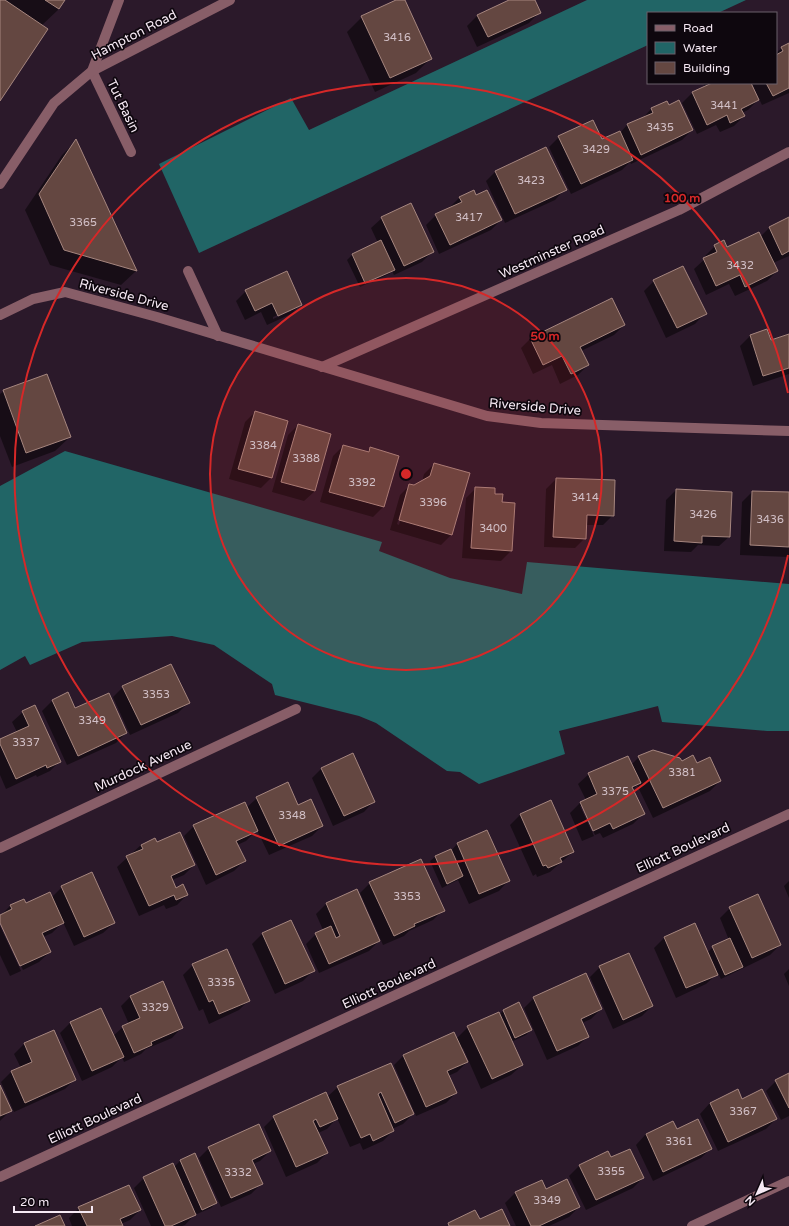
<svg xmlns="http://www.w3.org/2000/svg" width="789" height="1226" font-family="'Varela Round',sans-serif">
  <rect width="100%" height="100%" fill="#2b192a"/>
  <g fill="#216566">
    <polygon points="587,0 746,0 718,13 648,13 648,45 199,253 159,164 291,98 309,130"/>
    <polygon points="65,451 382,542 379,551 450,578 522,594 527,562 789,584 789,731 767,731 662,722 658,706 559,731 565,754 479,784 460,772 447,771 376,723 359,716 275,695 272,684 214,645 172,636 82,642 30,665 25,656 0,670 0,486"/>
  </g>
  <g fill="#0007" fill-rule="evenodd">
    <polygon points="0,0 64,0 59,9 41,26 0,99"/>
    <polygon points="398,0 404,0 431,58 416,73 375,92 347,32 362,17"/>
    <polygon points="512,0 533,0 539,13 529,23 477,47 467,26 477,16"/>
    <polygon points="789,44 789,93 762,105 752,84 751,85 758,100 748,110 742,113 744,116 734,126 720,132 716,125 697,134 682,103 692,93 705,87 703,83 776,83 776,53 782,48"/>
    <polygon points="667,102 669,106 692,130 682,140 631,164 630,162 622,170 571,194 549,147 559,137 601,140 620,133 627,125 642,119 651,109"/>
    <polygon points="76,141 136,271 121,285 50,265 25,210 62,155"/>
    <polygon points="496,171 565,189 555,200 505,223 486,181"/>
    <polygon points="476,197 501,220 491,230 439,254 426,225 436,215 449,208 459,198"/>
    <polygon points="382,218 432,252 422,262 394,275 392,271 389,274 360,287 347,260 352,255 378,243 371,228"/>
    <polygon points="789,218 789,256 773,263 777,271 767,281 735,296 729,284 706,295 694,269 706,258 705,256 715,246 727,248 760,237 769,228"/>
    <polygon points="654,281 705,313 695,324 666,338 644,291"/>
    <path d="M246 291 301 304 291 314 267 325 261 312 245 320 236 301ZM291 309V311L273 319V317Z"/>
    <polygon points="624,325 614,335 581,351 588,365 578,375 560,384 552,365 533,374 521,348 531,338"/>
    <polygon points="789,335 789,374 753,386 740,346 750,336 770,341"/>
    <polygon points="4,391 70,437 55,451 12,467 0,436 0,394"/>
    <polygon points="255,412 287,421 271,478 261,488 229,479 245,422"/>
    <polygon points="298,425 330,434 315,491 304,501 272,492 288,435"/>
    <polygon points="343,446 366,453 370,448 398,456 383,507 373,517 320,502 333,456"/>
    <path d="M434 464 469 474 451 535 441 545 390 530 400 495 410 485 414 486 422 482 424 474ZM406 493H408L399 525 397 524Z"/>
    <polygon points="556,479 613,515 603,525 586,525 585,538 575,548 544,547 546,489"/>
    <polygon points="476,488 493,494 501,503 511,551 501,561 462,558 466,498"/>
    <polygon points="676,490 730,536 719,546 698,545 691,552 664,551 666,500"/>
    <polygon points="752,492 789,493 789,557 740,555 742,502"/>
    <polygon points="123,687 188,703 178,713 130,735 113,697"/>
    <polygon points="52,701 75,709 126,733 116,743 67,765 42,711"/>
    <polygon points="23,712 60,761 50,771 37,777 36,775 6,789 0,775 0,741 17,732 12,722"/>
    <polygon points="639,757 697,764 720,781 710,791 653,818 637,785 633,790 643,814 633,824 603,838 600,833 595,835 582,806 580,806 594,836 582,841 570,813 580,803 586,800 578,784 589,774 631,765"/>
    <polygon points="322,768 374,801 364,812 333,826 312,778"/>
    <polygon points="257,798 297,806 322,826 312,836 269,855 257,830 246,841 237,845 244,861 234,871 206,885 184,836 194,826 244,803 246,808"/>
    <polygon points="550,802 573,852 550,872 537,877 536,874 533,876 510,825 520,815"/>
    <polygon points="487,831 509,880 499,891 469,904 458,880 442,888 430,861 435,857 451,851 457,844"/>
    <polygon points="156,844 194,865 184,875 172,880 176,889 187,895 177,905 166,909 164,905 139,916 117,867 141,845"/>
    <polygon points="789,881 789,898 784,886"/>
    <polygon points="370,883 443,910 433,920 409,931 404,936 383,945 360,893"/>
    <polygon points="62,887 114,923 103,933 74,946 63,922 52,933 43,937 50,952 39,962 23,970 0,921 0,916 10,906 23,900 25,904 51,898"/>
    <polygon points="357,891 379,941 369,951 319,973 306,944 316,934 323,930 316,914 326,904"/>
    <polygon points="730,908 780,945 770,955 721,979 718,973 706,984 676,998 654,948 664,938 694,925 707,953 713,947 729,940 720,918"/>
    <polygon points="291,921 313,971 303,981 275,994 252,944 262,934"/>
    <polygon points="0,926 21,971 10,976 0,955"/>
    <polygon points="193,965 249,1000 239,1010 209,1024 203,1009 199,1011 183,975"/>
    <polygon points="600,967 652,1006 642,1016 613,1029 590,977"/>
    <polygon points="789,969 789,986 784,974"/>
    <polygon points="131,996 182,1027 172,1038 146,1049 141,1054 124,1062 122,1057 112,1067 82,1081 60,1033 70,1023 101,1009 113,1036 123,1027 129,1024 121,1006"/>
    <polygon points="534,998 601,1009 591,1019 582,1023 588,1036 578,1046 547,1060 524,1008"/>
    <polygon points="503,1011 531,1030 526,1035 511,1042 522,1065 511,1075 481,1089 463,1048 461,1049 467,1062 457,1072 448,1076 456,1093 446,1103 416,1116 394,1065 404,1055 456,1039 468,1027 499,1015"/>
    <polygon points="24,1044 75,1079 65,1089 14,1112 1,1082 11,1072 21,1068 14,1054"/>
    <polygon points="390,1064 413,1114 403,1124 392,1129 393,1131 383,1141 363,1150 360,1143 350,1147 337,1118 327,1129 318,1133 327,1153 317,1163 286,1177 264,1127 274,1117 327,1097 338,1087"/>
    <polygon points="789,1074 789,1116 781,1120 766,1091 776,1081"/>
    <polygon points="0,1087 11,1110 0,1121"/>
    <polygon points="741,1100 776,1119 766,1129 718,1151 700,1114 710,1103"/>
    <polygon points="672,1122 676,1131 711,1148 701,1158 653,1181 636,1145 646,1134"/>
    <polygon points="209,1148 270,1151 260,1161 253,1164 261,1184 251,1194 221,1207 199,1158"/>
    <polygon points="195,1155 216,1203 211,1208 197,1214 196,1213 185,1225 182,1226 151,1226 134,1188 144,1178 174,1167 180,1161"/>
    <polygon points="611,1159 643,1178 633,1188 586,1210 569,1176 579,1166"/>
    <polygon points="541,1181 546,1190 579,1207 569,1217 549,1226 516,1226 505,1203 515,1193"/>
    <polygon points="79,1208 140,1210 130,1220 121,1224 122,1226 72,1226 69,1218"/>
  </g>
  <g fill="#644741" stroke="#a6867f">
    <polygon points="0,0 5,0 48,29 0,101"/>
    <polygon points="45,0 65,0 59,9"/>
    <polygon points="396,0 405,0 432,59 390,78 361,16"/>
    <polygon points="509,0 535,0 541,13 488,37 477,15"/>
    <polygon points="789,43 789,88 773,96 766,83 776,83 776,55 783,51 781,47"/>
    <polygon points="712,83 751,83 759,100 741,109 745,116 730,123 727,115 707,125 692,92"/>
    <polygon points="679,100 693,130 641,155 627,124 653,113 651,108 667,101 669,105"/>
    <polygon points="593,120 602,139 620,131 633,160 581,184 558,136"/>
    <polygon points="76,139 137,271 64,250 39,194"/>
    <polygon points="546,147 567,190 515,214 495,171"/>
    <polygon points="474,190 476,195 487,190 502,220 450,245 435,214 462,202 459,197"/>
    <polygon points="411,203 434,252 404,266 381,217"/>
    <polygon points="789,217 789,251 782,255 769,227"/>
    <polygon points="759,232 778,271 745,287 740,275 716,286 703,258 717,252 714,245 724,240 727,247"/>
    <polygon points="381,240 395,270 365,283 352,254"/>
    <polygon points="683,266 707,314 677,328 653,280"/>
    <polygon points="287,271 302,305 278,316 272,303 255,311 245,290"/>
    <polygon points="612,298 625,325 580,347 589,365 571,374 562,356 543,365 530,338"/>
    <polygon points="767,329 771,340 789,334 789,368 763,376 750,335"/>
    <polygon points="47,374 71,437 26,453 3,390"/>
    <polygon points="255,411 288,421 272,478 238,469"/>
    <polygon points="298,424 331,434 315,491 281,482"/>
    <polygon points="343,445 369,452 370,447 399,456 384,507 329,492"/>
    <polygon points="434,463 470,473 452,535 399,520 409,484 414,485 430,476"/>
    <polygon points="556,478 615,480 614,516 587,515 586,539 553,537"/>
    <polygon points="475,487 495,488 495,494 503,494 502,502 515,503 512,551 471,548"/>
    <polygon points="676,489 732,492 730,537 702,536 702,543 674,541"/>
    <polygon points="752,491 789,492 789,547 750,545"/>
    <polygon points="171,664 190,703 141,725 122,686"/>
    <polygon points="68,692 75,708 109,693 127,733 78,756 52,700"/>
    <polygon points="35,705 61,762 47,768 46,765 16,779 0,744 0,739 29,726 22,711"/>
    <polygon points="653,750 680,758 682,761 693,755 697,763 710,757 721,781 663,808 638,756"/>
    <polygon points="353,753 375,802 344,816 321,768"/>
    <polygon points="628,756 641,783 632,787 645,814 613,829 610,823 593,831 580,802 597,794 588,773"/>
    <polygon points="288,782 298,805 311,799 323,826 279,846 256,797"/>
    <polygon points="551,800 574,852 560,858 562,862 548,868 546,865 543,866 520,814"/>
    <polygon points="245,802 258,831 236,841 246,861 216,875 193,825"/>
    <polygon points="487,830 510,881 479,894 457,843"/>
    <polygon points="180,832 195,865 171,876 176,888 183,884 188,895 176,900 174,895 149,906 126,856 143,849 141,845 155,838 157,842"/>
    <polygon points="451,849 463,876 447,884 435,856"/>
    <polygon points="421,859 445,911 414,924 415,926 394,936 369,882"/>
    <polygon points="92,872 115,923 84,937 61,886"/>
    <polygon points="357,889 380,941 329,964 315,933 331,926 336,938 340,936 326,903"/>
    <polygon points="50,892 64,923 42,933 51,952 20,966 0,923 0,915 12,909 10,905 24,899 26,903"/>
    <polygon points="758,894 781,945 752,958 729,907"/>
    <polygon points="291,920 315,971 285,984 262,933"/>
    <polygon points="695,923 718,975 686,988 664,937"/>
    <polygon points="730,938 743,967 725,975 712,946"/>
    <polygon points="227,949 250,1001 219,1014 213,1000 209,1002 192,964"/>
    <polygon points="629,953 653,1006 623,1020 599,966"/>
    <polygon points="586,973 602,1009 581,1019 589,1037 557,1051 533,997"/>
    <polygon points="163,981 183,1028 151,1042 152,1045 134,1053 122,1026 140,1018 130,996"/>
    <polygon points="519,1002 532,1030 515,1038 503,1010"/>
    <polygon points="101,1008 124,1057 92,1071 70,1022"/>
    <polygon points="499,1012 523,1065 492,1079 467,1026"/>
    <polygon points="54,1030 76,1080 25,1103 11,1071 32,1062 24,1043"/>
    <polygon points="454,1032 468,1062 447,1071 457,1093 426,1107 403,1055"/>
    <polygon points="391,1063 414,1114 395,1123 381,1092 378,1094 394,1131 373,1141 370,1134 361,1138 337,1086"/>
    <polygon points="789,1073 789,1108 775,1080"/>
    <polygon points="0,1085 12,1111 0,1116"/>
    <polygon points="738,1089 742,1099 762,1089 777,1119 728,1142 710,1103"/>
    <polygon points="326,1092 338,1119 320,1127 316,1119 313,1121 328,1153 296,1167 273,1116"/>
    <polygon points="698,1119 712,1149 663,1172 646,1134 673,1121 677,1129"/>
    <polygon points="259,1124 271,1151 252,1160 263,1184 231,1198 208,1147"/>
    <polygon points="630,1149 644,1178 596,1200 579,1165 608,1151 611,1157"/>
    <polygon points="195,1153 217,1203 202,1210 180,1160"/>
    <polygon points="173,1163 196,1215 171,1226 165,1226 143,1177"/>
    <polygon points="567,1179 580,1207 539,1226 531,1226 515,1192 542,1180 546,1189"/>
    <polygon points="129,1185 141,1210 120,1219 123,1226 87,1226 78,1207"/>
    <polygon points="502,1209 510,1226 449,1226 448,1223 475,1210 480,1219"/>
    <polygon points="60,1215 65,1226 35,1226"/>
  </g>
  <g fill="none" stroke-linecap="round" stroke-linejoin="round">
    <g stroke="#885e68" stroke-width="10">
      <polyline points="131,152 92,71 230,0"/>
      <polyline points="0,184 54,103 92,71 119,0"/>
      <polyline points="188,271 218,336"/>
      <polyline points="0,315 33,299 65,292 157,317 487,416 541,423 789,431"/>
      <polyline points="322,367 679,210 789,152"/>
      <polyline points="0,848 296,709"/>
      <polyline points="0,1177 789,814"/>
      <polyline points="692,1226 789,1181"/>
    </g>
  </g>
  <circle cx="406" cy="474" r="196" fill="#d62828" fill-opacity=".12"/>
  <g fill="none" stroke="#d62828" stroke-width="2">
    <circle cx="406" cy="474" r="196"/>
    <path d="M788 555A391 391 0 1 1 788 393"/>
  </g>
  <g text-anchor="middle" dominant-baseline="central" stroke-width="3.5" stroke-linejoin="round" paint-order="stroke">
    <g font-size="11" fill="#d2c0c7">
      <text x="397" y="37">3416</text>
      <text x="724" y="105">3441</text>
      <text x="660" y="127">3435</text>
      <text x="596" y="149">3429</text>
      <text x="531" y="180">3423</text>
      <text x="469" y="217">3417</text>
      <text x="83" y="222">3365</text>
      <text x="740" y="265">3432</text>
      <text x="263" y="445">3384</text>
      <text x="306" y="458">3388</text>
      <text x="362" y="482">3392</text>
      <text x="585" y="497">3414</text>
      <text x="433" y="502">3396</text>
      <text x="703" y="514">3426</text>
      <text x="770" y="519">3436</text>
      <text x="493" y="528">3400</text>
      <text x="156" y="694">3353</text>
      <text x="92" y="720">3349</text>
      <text x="26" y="742">3337</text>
      <text x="682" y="772">3381</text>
      <text x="615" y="791">3375</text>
      <text x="292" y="815">3348</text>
      <text x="407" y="896">3353</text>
      <text x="221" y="982">3335</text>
      <text x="155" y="1007">3329</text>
      <text x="743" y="1111">3367</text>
      <text x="679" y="1141">3361</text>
      <text x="611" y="1171">3355</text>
      <text x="238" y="1172">3332</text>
      <text x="547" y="1200">3349</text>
    </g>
    <g font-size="13" fill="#f6e9f4" stroke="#0e070e">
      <text transform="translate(134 35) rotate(-27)">Hampton Road</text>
      <text transform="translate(123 106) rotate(64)">Tut Basin</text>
      <text transform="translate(552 252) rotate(-24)">Westminster Road</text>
      <text transform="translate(124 295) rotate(15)">Riverside Drive</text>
      <text transform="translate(535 407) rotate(5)">Riverside Drive</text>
      <text transform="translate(143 766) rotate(-25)">Murdock Avenue</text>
      <text transform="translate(683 848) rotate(-25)">Elliott Boulevard</text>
      <text transform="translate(389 984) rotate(-25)">Elliott Boulevard</text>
      <text transform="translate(95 1119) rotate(-25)">Elliott Boulevard</text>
    </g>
  </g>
  <circle cx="406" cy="474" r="6" fill="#d62828" stroke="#0e070e" stroke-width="2"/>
  <g font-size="12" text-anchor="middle" font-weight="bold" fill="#d62828" stroke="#0e070e" stroke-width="3.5" stroke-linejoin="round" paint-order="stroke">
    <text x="682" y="202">100 m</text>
    <text x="545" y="340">50 m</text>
  </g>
  <rect x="647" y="12" width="130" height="72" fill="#0e070e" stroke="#6b616a"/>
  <rect x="655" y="25" width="20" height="6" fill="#885e68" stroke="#6b616a"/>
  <text x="683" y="32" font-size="12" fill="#f6e9f4">Road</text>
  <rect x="655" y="42" width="20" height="12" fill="#216566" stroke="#6b616a"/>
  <text x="683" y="52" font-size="12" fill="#f6e9f4">Water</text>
  <rect x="655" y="62" width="20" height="12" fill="#644741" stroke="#6b616a"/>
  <text x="683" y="72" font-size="12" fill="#f6e9f4">Building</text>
  <g transform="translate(757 1194) rotate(225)" stroke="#0e070e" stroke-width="3" paint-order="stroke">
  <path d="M0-3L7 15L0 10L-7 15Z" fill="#f6e9f4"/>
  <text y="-6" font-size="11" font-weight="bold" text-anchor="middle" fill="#f6e9f4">N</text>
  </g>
  <path d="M14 1206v6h78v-6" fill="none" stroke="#f6e9f4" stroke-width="2"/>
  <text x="20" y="1206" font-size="12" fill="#f6e9f4" stroke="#0e070e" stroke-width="3" paint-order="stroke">20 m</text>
</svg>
